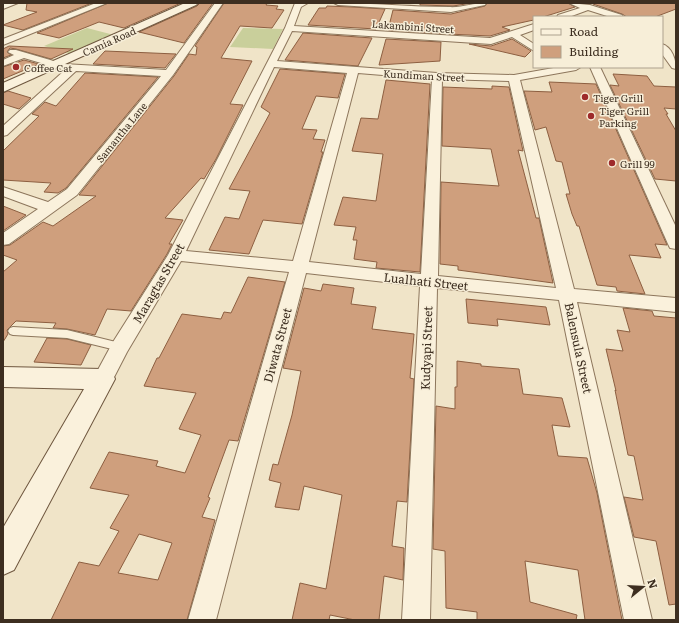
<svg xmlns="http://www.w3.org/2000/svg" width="679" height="623" font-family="Literata,serif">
  <rect width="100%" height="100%" fill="#f0e4c8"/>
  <g fill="#c9cf9b">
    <polygon points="87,28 114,35 71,54 44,46"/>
    <polygon points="243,28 283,29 273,49 230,47"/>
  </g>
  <g fill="#cf9f7d" stroke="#8d5f41" fill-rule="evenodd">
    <polygon points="27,3 92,3 23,30 3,25 37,12 26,10"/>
    <polygon points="108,3 181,3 124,28 99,22 59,38 37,33"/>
    <polygon points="200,3 213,3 184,43 139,32 197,6"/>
    <polygon points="224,3 267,3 266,5 278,6 276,9 284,10 272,28 240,26 221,58 252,61 230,104 243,105 216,159 204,179 201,178 165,218 183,220 169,244 172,244 167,254 131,311 107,309 95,335 67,329 53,328 56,323 16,321 7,330 8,334 3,342 3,272 17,260 3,255 3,246 10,245 43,222 53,226 96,196 79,195 174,76 189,54 196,55 197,47 195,46"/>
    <polygon points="420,3 472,3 453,6 420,5"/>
    <polygon points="487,3 568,3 575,7 543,17 534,17 534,20 529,21 502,27 510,30 490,36 448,34 442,27 442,34 388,30 393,10 451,14 485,6"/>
    <polygon points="593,3 676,3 676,9 655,17 627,17 622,14 593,4"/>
    <polygon points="327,6 352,7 385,9 376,29 308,25 319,8 326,8"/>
    <polygon points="303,33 372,38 358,66 285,60"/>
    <polygon points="386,39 441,42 440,61 379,65"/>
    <polygon points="512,39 531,51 525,57 469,44 491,46"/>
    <polygon points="9,46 73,49 51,59 16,49 10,48 7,52 11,55 3,58 3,49"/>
    <polygon points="105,51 176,54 165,68 93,64"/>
    <polygon points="24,60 39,64 3,79 3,67"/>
    <polygon points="280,69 345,74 338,98 316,96 302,129 317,130 313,139 325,140 321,152 323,152 302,224 263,220 249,254 209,250 225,217 239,219 250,191 229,189 270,113 261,107"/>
    <polygon points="85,73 158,77 66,188 58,193 44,192 51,183 3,180 3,151 39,116 32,114 45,102 56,106"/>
    <polygon points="613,74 647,76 654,86 676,87 676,109 664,108 668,114 666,114 676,131 676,181 655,179 610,85 619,86"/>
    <polygon points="386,80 430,84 420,272 376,268 377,262 354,259 357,240 353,240 356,227 334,225 343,197 376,201 383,154 352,151 361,118 378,119"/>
    <polygon points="549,82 596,84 667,245 655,244 661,258 629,255 645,294 617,291 616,287 597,285 579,226 577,226 572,214 566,194 570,194 562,162 556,161 546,127 535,130 524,91 552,92"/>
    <polygon points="492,86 509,87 523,151 518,150 536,218 539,218 553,283 458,270 458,266 440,264 441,182 499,186 491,149 442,146 443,87 492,89"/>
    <polygon points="8,91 31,98 19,109 3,104 3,93"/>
    <polygon points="3,206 26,215 3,231"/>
    <path d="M248 277 285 282 238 441 229 440 208 497 210 498 202 517 215 520 187 620H51L79 562 99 566 119 531 110 528 129 495 90 488 109 452 158 461 156 466 185 473 201 435 179 429 196 393 144 386 157 358H159L182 314 221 319 224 312 231 313ZM139 534 172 543 158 580 118 573Z"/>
    <polygon points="323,284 354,288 351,304 376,307 372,329 414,334 410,378 414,379 407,502 397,501 392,546 404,548 403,580 384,576 379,620 355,620 330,615 329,620 292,620 300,583 326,589 342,495 304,486 299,510 275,507 281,483 269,480 273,464 278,465 292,415 301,371 283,368 304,288 321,291"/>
    <polygon points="466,299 546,307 550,325 497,319 498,326 468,323"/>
    <polygon points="623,308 652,311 654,316 676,318 676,604 669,605 656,541 634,537 624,497 643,500 634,456 628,455 615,390 616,391 606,349 623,351 617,330 630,332"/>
    <polygon points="47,338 67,339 91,345 81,365 34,362"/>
    <polygon points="457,361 481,364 481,366 519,369 523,394 562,398 570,427 552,425 558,456 587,458 597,493 622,620 585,620 578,570 525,561 530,602 577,615 576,620 477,620 477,612 446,608 445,551 433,549 436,406 455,409 455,387 457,387"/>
  </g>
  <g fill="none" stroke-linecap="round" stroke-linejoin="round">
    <defs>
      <polygon id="lane" points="13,327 67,330 120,343 123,344 125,347 123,350 120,351 67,338 13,335 10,334 8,331 10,328"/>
      <g id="street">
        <polygon points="6,3 18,3 3,9 3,4"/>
        <polygon points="96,3 107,3 3,45 3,39"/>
        <polygon points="215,3 223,3 173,75 77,195 9,244 3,245 3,233 38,209 3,196 3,187 48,202 67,189 161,76 76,71 7,135 3,136 3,126 65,70 24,58 3,66 3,60 14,55 8,52 10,50 16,50 64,64 166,70"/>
        <path d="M295 3H308L301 7 294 26 490 38 534 24V30L520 35 534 44V51L512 37 491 44 292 31 277 61 437 73 514 75 559 67H581L576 70 520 80 574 289 676 298V312L577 302 652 620H624L559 300 437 288 430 620H402L420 286 306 273 216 620H188L289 272 181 261 127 352 110 385 103 387 96 385 93 379 113 342 168 255 285 28ZM274 67 347 73 293 261 186 251ZM358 73 432 79 421 274 309 262ZM442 79 509 81 556 288 438 276Z"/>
        <path d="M334 3C373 3 411 7 449 7 461 8 473 3 486 3L485 5 451 12 338 5Z"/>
        <polygon points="569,3 590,5 622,15 623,17 610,17 588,10 569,17 557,17 558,15 580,8"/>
        <path d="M662 44C672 47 676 60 676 69L672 68 662 54Z"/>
        <polygon points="590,67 600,67 676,227 676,249 670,248 668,244"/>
      </g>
      <g id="secondary">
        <polygon points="185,3 198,3 196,5 3,92 3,83"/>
        <polygon points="3,367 103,369 112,372 115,379 14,570 3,575 3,528 84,389 3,387"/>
      </g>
    </defs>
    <use href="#lane" stroke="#8d765c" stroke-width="2"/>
    <use href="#street" stroke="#8d765c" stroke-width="2"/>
    <use href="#secondary" stroke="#6f573f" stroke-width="2"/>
    <use href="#lane" fill="#faf1dc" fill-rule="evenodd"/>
    <use href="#street" fill="#faf1dc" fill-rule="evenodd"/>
    <use href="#secondary" fill="#faf1dc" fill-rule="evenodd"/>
  </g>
  <g fill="#9e2a2b" stroke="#f7eed8" stroke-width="1.5">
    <circle cx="16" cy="67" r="4"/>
    <circle cx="585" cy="97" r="4"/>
    <circle cx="591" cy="116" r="4"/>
    <circle cx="612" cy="163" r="4"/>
  </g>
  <g text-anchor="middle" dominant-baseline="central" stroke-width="3" stroke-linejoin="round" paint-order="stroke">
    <g font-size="10" fill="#3d2e20" stroke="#f7eed8">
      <text transform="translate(413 26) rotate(4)">Lakambini Street</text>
      <text transform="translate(109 41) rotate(-24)">Camia Road</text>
      <text transform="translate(424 75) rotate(3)">Kundiman Street</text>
      <text transform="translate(121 132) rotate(-51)">Samantha Lane</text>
    </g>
    <g font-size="10" fill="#3d2e20" stroke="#f7eed8" text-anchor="start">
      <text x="24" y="67">Coffee Cat</text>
      <text x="593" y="97">Tiger Grill</text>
      <text x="599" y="110">Tiger Grill<tspan x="599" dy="12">Parking</tspan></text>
      <text x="620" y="163">Grill 99</text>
    </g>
    <g font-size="12" fill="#3d2e20" stroke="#f7eed8">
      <text transform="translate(426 281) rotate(6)">Lualhati Street</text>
      <text transform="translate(158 283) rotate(-60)">Maragtas Street</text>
      <text transform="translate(277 345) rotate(-75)">Diwata Street</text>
      <text transform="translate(426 348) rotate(-88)">Kudyapi Street</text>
      <text transform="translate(579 348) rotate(78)">Balensula Street</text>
    </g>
  </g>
  <rect width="679" height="623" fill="none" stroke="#3d2e20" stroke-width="8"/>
  <rect x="533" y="16" width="130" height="52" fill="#f7eed8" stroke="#ada18e"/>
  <rect x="541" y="29" width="20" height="6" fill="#faf1dc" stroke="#ada18e"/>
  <text x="569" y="36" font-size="12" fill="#3d2e20">Road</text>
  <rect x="541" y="46" width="20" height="12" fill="#cf9f7d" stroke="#ada18e"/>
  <text x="569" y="56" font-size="12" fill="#3d2e20">Building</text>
  <g transform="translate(643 587) rotate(72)" stroke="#f7eed8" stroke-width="3" paint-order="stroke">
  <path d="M0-3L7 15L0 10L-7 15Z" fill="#3d2e20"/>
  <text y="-6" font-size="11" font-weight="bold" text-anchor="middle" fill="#3d2e20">N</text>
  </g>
</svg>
